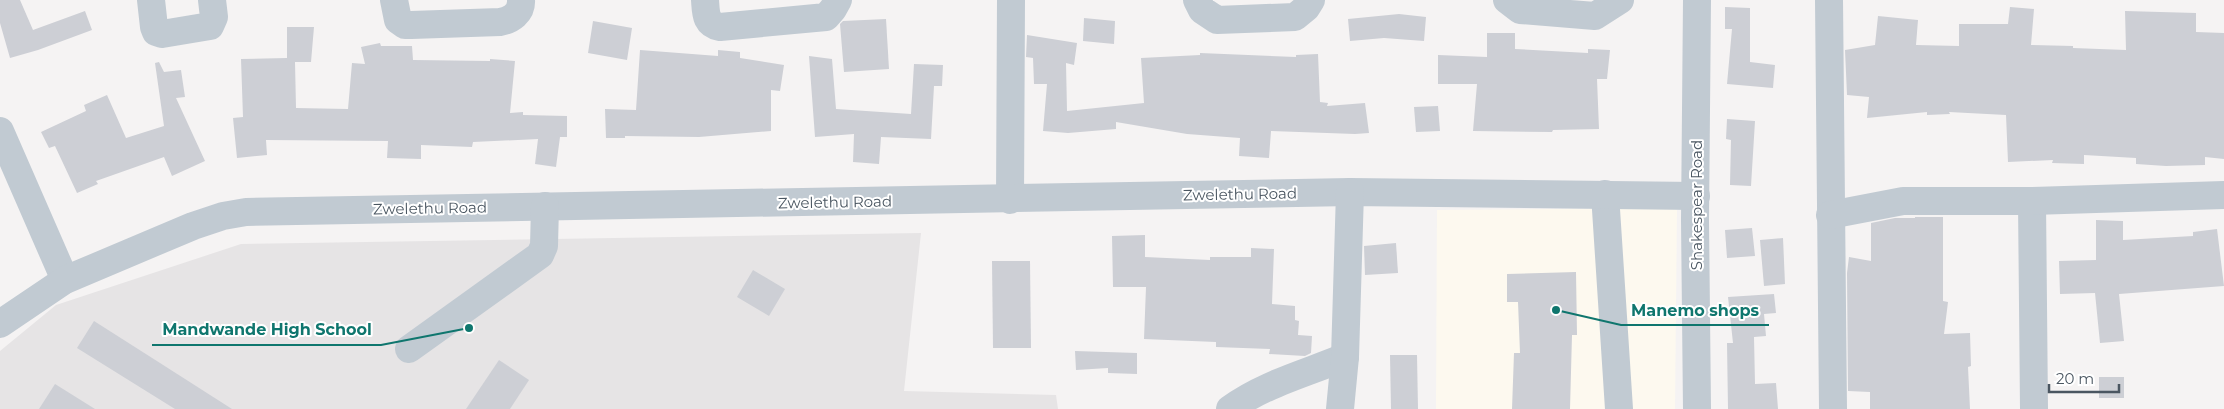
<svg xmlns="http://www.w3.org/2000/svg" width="2224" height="409" font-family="Montserrat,sans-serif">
  <rect width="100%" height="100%" fill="#f5f3f3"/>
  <polygon fill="#fdf9ef" points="1677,208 1675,409 1436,409 1437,210"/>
  <polygon fill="#e6e4e5" points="921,233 904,391 1056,395 1058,409 0,409 0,351 56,305 241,244"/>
  <g fill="#cdcfd5">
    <polygon points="0,0 20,0 33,30 85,11 92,30 38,50 10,58 0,23"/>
    <polygon points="1725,7 1750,8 1750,62 1775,65 1773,88 1727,84 1732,29 1725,29"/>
    <polygon points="2010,7 2034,9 2031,45 2073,46 2073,48 2126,50 2125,11 2196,13 2196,32 2224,33 2224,159 2205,157 2205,165 2166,166 2136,164 2136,158 2084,155 2084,164 2052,163 2053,160 2008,162 2006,115 1949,112 1950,114 1927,115 1927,112 1867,118 1869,97 1847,95 1845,50 1875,45 1878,16 1918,20 1916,45 1959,46 1959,24 2008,24"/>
    <polygon points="1399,14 1426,17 1424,41 1384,38 1350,41 1348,19"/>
    <polygon points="1084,18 1115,21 1114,44 1083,41"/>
    <polygon points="886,19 889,69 844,72 840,24 843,21"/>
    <polygon points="593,21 632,28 627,60 588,53"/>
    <polygon points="287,27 314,27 311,62 295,62 296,108 348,109 352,63 365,64 361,47 380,43 381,46 412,46 413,60 490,61 490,59 515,61 510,113 523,112 523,115 567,116 567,137 560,137 556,167 535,164 538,139 473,142 472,147 421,145 421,159 387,158 388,141 266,140 267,155 237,158 233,118 243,117 241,59 287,58"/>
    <polygon points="1487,33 1515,33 1515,49 1588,53 1588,49 1610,50 1607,79 1597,79 1599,129 1553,130 1552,132 1473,131 1477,84 1438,84 1438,55 1487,57"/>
    <polygon points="1027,35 1077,43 1074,65 1066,63 1067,111 1144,103 1141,58 1200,55 1200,53 1296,57 1296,55 1318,54 1320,102 1328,103 1327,106 1365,103 1369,133 1355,134 1271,131 1269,158 1239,156 1240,138 1187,134 1116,122 1116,129 1068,133 1043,131 1047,84 1034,84 1033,58 1026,57"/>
    <polygon points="640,50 718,56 718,50 740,52 740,58 784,65 780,91 771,90 771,131 699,137 625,136 625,138 606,138 605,109 636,110"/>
    <polygon points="809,56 832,59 836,109 911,114 914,64 943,65 942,86 934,86 931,139 881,137 879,164 853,162 854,134 815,137"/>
    <polygon points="159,62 164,72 181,70 185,97 176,98 205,161 172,176 164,157 96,181 98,184 77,193 55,146 49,148 41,132 86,111 84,105 107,95 126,138 164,126 155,63"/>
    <polygon points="1438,106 1440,131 1416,132 1414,107"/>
    <polygon points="1727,119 1755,121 1751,186 1730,185 1731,140 1726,139"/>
    <polygon points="1915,217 1943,217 1943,301 1948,302 1944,334 1970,333 1971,366 1968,367 1970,409 1870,409 1870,392 1848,391 1847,273 1849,257 1871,261 1871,223 1895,218 1915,218"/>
    <polygon points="2096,220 2123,221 2123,240 2193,236 2193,232 2217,229 2224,286 2119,294 2124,341 2100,343 2095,293 2060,294 2059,261 2096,260"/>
    <polygon points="1752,228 1755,256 1727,258 1725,230"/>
    <polygon points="1145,235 1145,257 1210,260 1210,257 1251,257 1251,248 1274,249 1272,304 1295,306 1295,320 1299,321 1298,335 1312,336 1311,353 1305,356 1269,354 1270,349 1216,347 1216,342 1144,339 1146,287 1113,287 1112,236"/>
    <polygon points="1783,238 1785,284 1764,286 1760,240"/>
    <polygon points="1396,243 1398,273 1365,275 1364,246"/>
    <polygon points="992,261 1030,261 1031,348 993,348"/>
    <polygon points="753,270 785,289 769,316 737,297"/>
    <polygon points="1576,272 1577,335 1572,335 1570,409 1512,409 1514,353 1520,353 1518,302 1507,302 1507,274"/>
    <polygon points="1774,294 1776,313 1764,314 1766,336 1754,337 1755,384 1776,383 1778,409 1728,409 1727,343 1733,343 1728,297"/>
    <polygon points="94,321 160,363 232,409 175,409 77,348"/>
    <polygon points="1075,351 1137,353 1137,374 1108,373 1108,368 1076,370"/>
    <polygon points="1390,355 1417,355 1418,409 1391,409"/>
    <polygon points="499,360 529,380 510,409 466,409"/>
    <rect x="2099" y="377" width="25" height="21"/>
    <polygon points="55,384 95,409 39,409"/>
  </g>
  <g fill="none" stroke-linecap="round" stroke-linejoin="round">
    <g stroke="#c1cad2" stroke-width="28">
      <polyline points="151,0 154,27 156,32 162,34 210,26 214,17 212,0"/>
      <path d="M394 0 398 20 405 25H411L500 22C511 20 522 13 521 0"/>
      <path d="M705 0C706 13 705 24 720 27L826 17 833 9 838 0"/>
      <polyline points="1197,0 1202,10 1217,20 1295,17 1306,8 1311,0"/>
      <polyline points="1507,0 1520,10 1595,16 1620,0"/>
      <polyline points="1697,0 1695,220 1697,409"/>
      <polyline points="1829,0 1833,409"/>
      <polyline points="0,131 65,280"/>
      <polyline points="1605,194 1619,409"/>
      <polyline points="1010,200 1011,0"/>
      <polyline points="2032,201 2034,409"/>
      <polyline points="1830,215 1903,201 2032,201 2224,195"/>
      <polyline points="0,324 65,280 193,226 223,216 246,212 1350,192 1696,196"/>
      <polyline points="409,349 540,255 544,246 545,206"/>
      <path d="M1230 409C1264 384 1307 373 1345 357"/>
      <polyline points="1340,409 1345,357 1350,192"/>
    </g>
  </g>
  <g text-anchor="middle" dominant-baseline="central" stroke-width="4" stroke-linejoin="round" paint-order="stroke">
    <g font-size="15" fill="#4a5661" stroke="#fff">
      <text transform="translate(1240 194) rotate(-1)">Zwelethu Road</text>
      <text transform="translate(835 202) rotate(-1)">Zwelethu Road</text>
      <text transform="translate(1696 205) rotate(-90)">Shakespear Road</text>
      <text transform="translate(430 208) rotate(-1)">Zwelethu Road</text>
    </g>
  </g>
  <path fill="none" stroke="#0f766e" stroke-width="2" d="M1556 310L1621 325H1769M469 328L381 345H152"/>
  <g fill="#0f766e" stroke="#fff" stroke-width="2">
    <circle cx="1556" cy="310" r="5"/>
    <circle cx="469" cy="328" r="5"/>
  </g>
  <g font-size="16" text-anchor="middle" font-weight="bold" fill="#0f766e" stroke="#fff" stroke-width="4" stroke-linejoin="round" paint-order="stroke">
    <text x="1695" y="316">Manemo shops</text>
    <text x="267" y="335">Mandwande High School</text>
  </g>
  <path d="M2049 384v8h70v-8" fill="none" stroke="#4a5661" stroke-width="2.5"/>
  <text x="2056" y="384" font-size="15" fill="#4a5661" stroke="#ffffff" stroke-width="4" paint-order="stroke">20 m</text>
</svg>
